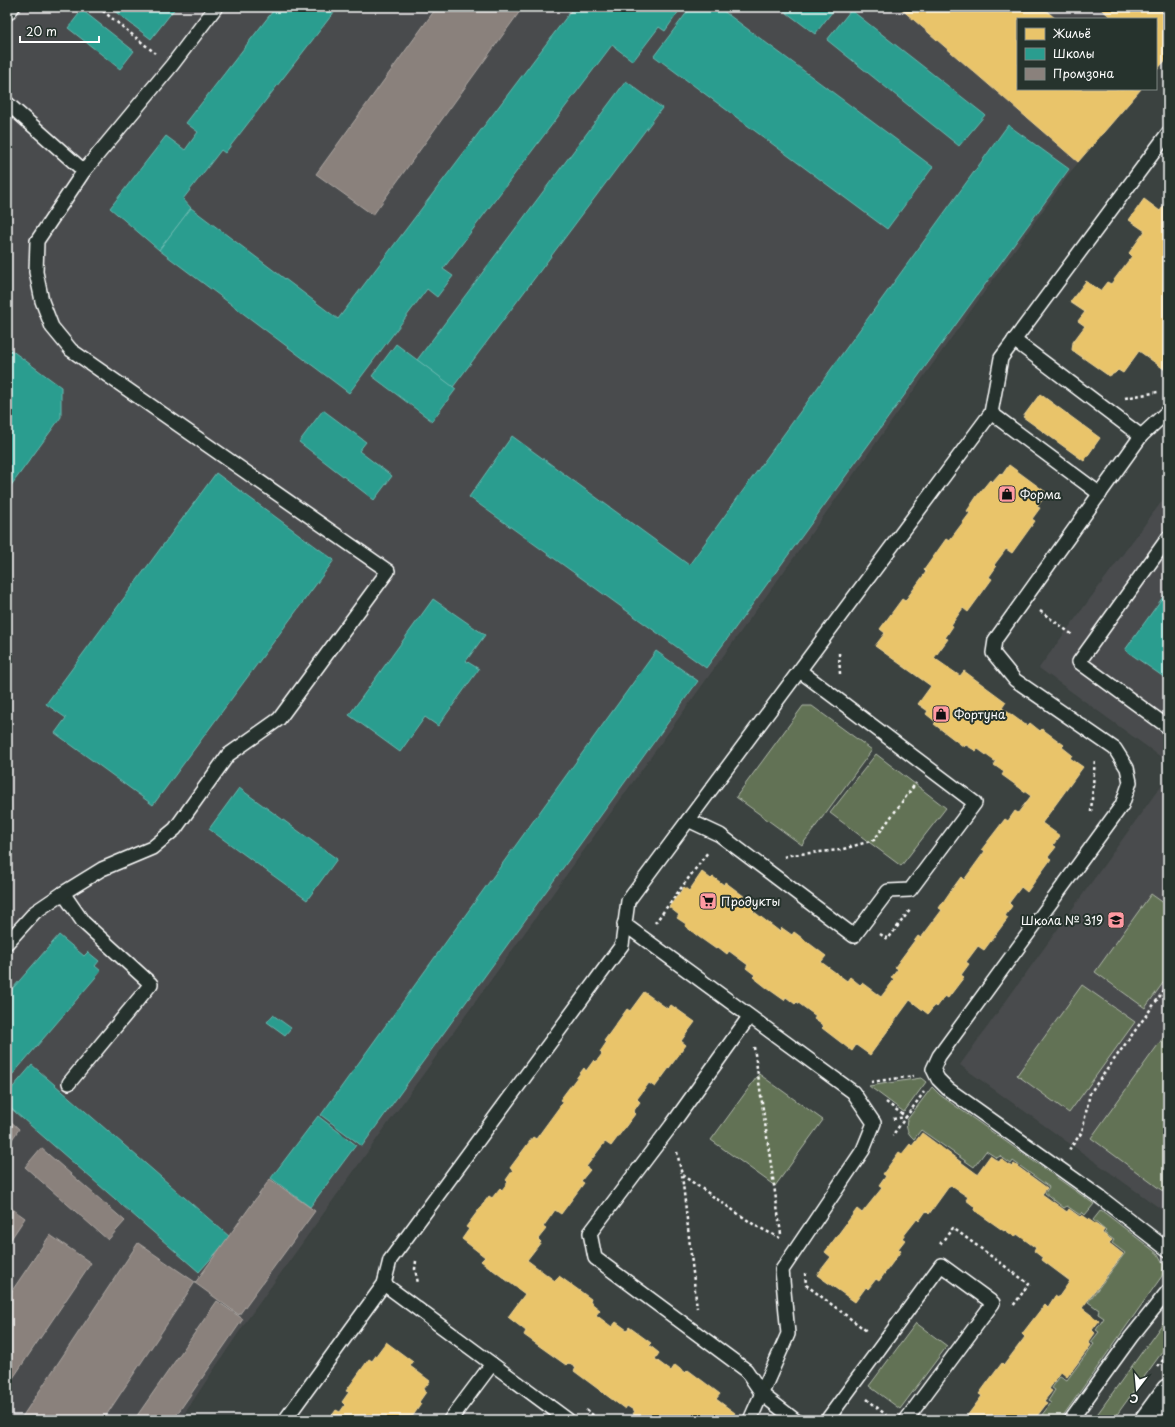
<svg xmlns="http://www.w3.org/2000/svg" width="1175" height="1427" font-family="'Playpen Sans',sans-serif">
  <rect width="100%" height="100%" fill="#3b4240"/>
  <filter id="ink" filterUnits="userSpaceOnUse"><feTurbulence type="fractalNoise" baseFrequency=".025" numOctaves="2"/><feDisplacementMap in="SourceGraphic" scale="8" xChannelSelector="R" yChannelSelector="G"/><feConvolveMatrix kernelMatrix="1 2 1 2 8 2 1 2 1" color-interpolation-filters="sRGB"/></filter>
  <g filter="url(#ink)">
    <g fill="#4a4c4d">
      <polygon points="7,7 1168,7 1168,59 1156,72 1156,19 1018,19 1018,89 1142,89 1071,171 247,1320 180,1420 7,1420"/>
      <polygon points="1168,493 1168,762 1039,668"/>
      <polygon points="1168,776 1168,1214 960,1065"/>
    </g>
    <g fill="#627254" stroke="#b0b8aa">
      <polygon points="803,706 812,706 872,750 802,845 736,797"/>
      <polygon points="876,754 946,808 901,866 830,813"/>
      <polygon points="1151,894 1168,906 1168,976 1145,1008 1095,972"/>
      <polygon points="1082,985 1135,1022 1069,1113 1017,1075"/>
      <polygon points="1168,1031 1168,1195 1091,1138"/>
      <polygon points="759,1074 823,1120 775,1186 711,1140"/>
      <polygon points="921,1078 926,1082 904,1112 869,1086"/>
      <path d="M932 1087 940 1095 1094 1204 1085 1215 1082 1212 1080 1215 1067 1206 1064 1208 1045 1193 1049 1187 1013 1161 1011 1164 1000 1156 997 1158 986 1151 974 1167 921 1130 914 1139C908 1134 905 1128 907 1120Z"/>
      <polygon points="1101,1210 1158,1254 1164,1265 1162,1276 1060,1420 1038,1420 1051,1403 1048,1401 1055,1390 1052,1388 1060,1376 1067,1380 1094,1344 1091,1342 1099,1332 1096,1330 1104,1318 1098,1314 1099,1310 1088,1302 1125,1253 1112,1243 1114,1240 1104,1233 1106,1231 1093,1220"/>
      <polygon points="1168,1316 1168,1344 1113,1420 1093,1420"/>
      <polygon points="916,1323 947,1346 900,1409 869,1386"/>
    </g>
    <g fill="#e9c46a" stroke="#f0d697">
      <polygon points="899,7 1042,7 1056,19 1018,19 1018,89 1141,89 1078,162"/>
      <polygon points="1102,7 1168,7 1168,57 1156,71 1156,19 1113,19 1101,9"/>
      <polygon points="1144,199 1160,211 1167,201 1168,202 1168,372 1139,351 1123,373 1118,370 1115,373 1109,376 1072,350 1073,342 1085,326 1078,321 1085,312 1070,302 1086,281 1100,291 1107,282 1111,284 1132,256 1129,253 1145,231 1129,220"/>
      <polygon points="1040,394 1100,438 1084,461 1023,417"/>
      <polygon points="1009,465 1047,493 1037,507 1040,508 1032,519 1035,521 1012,553 1006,549 994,565 996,567 989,577 992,579 968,612 963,608 951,625 953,626 945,638 948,639 934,658 960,676 964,671 1006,702 1002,708 1027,726 1030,723 1040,731 1042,729 1064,745 1062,747 1072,755 1070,758 1083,767 1042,823 1060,836 1053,845 1056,847 1048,857 1051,859 1027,892 1021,887 1009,903 1012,906 1005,916 1008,918 984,950 978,946 966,962 969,964 961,975 964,977 948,998 945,996 937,1007 935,1005 928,1014 910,1000 870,1055 856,1045 852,1051 822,1028 824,1026 814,1019 816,1016 797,1002 795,1004 786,997 784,1000 767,988 753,977 755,975 746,968 748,965 729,951 727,954 718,947 716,949 699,937 685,926 686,924 677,918 679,915 669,907 684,887 689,891 702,872 711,879 713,877 724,885 725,882 757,906 753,911 779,931 782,928 792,935 794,932 826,956 821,962 847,981 850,977 860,985 862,983 881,997 894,980 891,978 898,969 895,967 918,936 921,938 942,910 939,908 950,892 961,877 964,880 985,851 982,849 1005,819 1008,821 1015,811 1018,813 1031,796 1002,775 1004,772 994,765 996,762 978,749 976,751 966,745 964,747 934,724 936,722 926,714 928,711 918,704 931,686 875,646 885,633 880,629 902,599 905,601 926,572 924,570 946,539 949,541 970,513 967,511 977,496 990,480 992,482 1000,473 1002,475"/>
      <polygon points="644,992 668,1009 671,1005 695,1022 681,1041 686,1045 655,1087 649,1083 637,1099 640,1102 633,1112 635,1114 611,1146 605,1142 586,1167 590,1170 581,1181 584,1183 561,1214 555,1210 543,1227 546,1229 538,1239 541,1242 527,1260 555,1281 559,1276 591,1299 590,1302 600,1310 596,1315 612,1327 616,1322 627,1330 629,1327 651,1343 649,1345 659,1353 655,1359 671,1371 675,1365 685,1373 688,1370 720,1394 716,1399 735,1413 730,1420 640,1420 633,1414 635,1411 627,1406 625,1409 574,1371 576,1368 568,1363 566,1365 524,1335 526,1331 508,1317 525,1294 481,1261 485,1257 462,1239 469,1229 466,1227 489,1196 492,1198 500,1188 502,1190 508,1182 506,1180 513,1170 510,1168 533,1137 536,1139 563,1102 560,1100 584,1068 586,1071 594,1060 596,1062 602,1054 600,1052 606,1043 604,1041 627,1009 630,1011"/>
      <polygon points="922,1133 977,1174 990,1156 999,1162 1001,1159 1012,1167 1014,1164 1047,1188 1042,1194 1067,1212 1069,1209 1080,1217 1082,1215 1104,1230 1102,1233 1112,1240 1109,1243 1123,1254 1082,1308 1099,1321 1092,1330 1095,1333 1088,1343 1091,1345 1067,1377 1061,1372 1049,1389 1052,1391 1044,1401 1047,1403 1034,1420 964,1420 982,1396 979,1394 990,1379 1002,1363 1004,1365 1025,1337 1022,1334 1045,1304 1048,1307 1055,1296 1058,1298 1070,1281 1042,1260 1043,1258 1034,1251 1036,1248 1017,1234 1015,1237 1005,1230 1004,1231 974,1210 975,1207 966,1200 968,1197 950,1185 929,1214 926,1211 919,1221 917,1219 902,1238 905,1240 898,1249 901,1251 879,1281 876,1279 868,1289 866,1287 855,1302 817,1275 831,1257 825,1252 857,1209 862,1213 882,1188 879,1186 886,1176 883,1174 899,1152 902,1154 910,1144 912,1146"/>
      <polygon points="386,1342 413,1362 410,1366 430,1381 423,1390 426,1392 419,1402 421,1404 410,1420 325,1420 326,1418 329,1420 336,1410 340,1412 345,1405 342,1402 349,1392 346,1391 369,1359 372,1361"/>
    </g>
    <g fill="#2a9d8f" stroke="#6abab1">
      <polygon points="109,7 176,7 151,39"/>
      <polygon points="276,7 338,7 225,153 221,150 183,199 191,208 159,250 110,208 166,136 185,150 198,132 186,123"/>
      <polygon points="574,7 674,7 679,11 665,31 659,27 633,61 612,45 443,269 453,276 437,297 427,289 349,393 159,250 191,208 338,319"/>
      <polygon points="691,7 718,7 933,167 887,229 654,56"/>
      <polygon points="779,7 836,7 815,34"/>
      <polygon points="82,10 134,51 120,69 68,28"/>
      <polygon points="851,10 985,115 959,146 827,40"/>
      <polygon points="626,81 662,108 453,387 417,360"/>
      <polygon points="1008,125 1069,169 706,668 469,497 512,436 689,565"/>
      <polygon points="396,344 456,389 432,421 372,376"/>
      <polygon points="7,347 61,387 61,417 7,491"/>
      <polygon points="323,410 366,442 359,451 392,476 374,500 299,442"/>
      <polygon points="216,473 334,560 153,805 55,733 66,718 46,704"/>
      <polygon points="1168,590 1168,680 1125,650"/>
      <polygon points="433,599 485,635 466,661 479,669 438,726 425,717 400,752 349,715"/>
      <polygon points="656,651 698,681 362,1146 321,1115"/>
      <polygon points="239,788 337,859 307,900 209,829"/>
      <polygon points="59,935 84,956 88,952 99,961 95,966 101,971 7,1081 7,995"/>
      <polygon points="273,1015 291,1028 285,1035 267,1022"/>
      <polygon points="32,1065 230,1237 199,1272 7,1105 7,1094"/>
      <polygon points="318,1116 356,1145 310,1207 271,1178"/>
    </g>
    <g fill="#8a817c" stroke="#ada7a3">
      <polygon points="437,7 523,7 373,215 316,174"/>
      <polygon points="7,1118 19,1129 7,1147"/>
      <polygon points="41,1148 125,1221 108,1240 25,1167"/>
      <polygon points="270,1179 315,1211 239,1315 195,1283"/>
      <polygon points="7,1205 25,1218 7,1245"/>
      <polygon points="50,1235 91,1263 7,1387 7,1298"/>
      <polygon points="138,1243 195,1282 103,1420 20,1420"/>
      <polygon points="217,1301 243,1319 173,1420 134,1420"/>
    </g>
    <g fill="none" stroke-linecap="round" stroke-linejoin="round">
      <defs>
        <g id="lane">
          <polyline points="7,14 13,7"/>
          <polyline points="7,103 84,171"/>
          <polyline points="1014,340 1141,436"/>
          <polyline points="1168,411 1141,436 995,640 993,653 1015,680 1115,749 1127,768 1130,782 1122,805 939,1056 933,1069 938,1079 948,1089 1101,1198 1168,1250"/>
          <polyline points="991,413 1100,494"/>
          <polyline points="1168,538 1079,662 1168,727"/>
          <polyline points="688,820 720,835 854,936 888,891 910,890 975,803 800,671"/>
          <polyline points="63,893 83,922 151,984 69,1083"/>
          <polyline points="624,924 853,1092 874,1123 863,1150 782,1270 788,1334 750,1420"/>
          <polyline points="7,943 35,912 63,893 102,869 152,848 175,829 228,755 279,719 388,571 71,350 52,327 42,301 36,272 37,241 84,171 172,65 216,7"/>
          <polyline points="749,1017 671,1126 590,1233 595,1258 746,1370 763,1395 795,1420"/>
          <polyline points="384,1284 568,1420"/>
          <polyline points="285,1420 384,1284 390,1260 622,945 628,901 991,413 1001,358 1168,133"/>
          <polyline points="450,1420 492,1364"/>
          <polyline points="827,1420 941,1265 993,1303 906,1420"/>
          <polyline points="1071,1420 1131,1337 1168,1291"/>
        </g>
        <polyline id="secondary" points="1146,1420 1168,1390"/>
      </defs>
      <use href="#lane" stroke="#fff" stroke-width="16"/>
      <use href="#secondary" stroke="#fff" stroke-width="25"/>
      <g stroke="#fff" stroke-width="2.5" stroke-dasharray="3 3" stroke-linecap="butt">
        <polyline points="98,7 155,53"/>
        <polyline points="1125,398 1158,392"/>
        <polyline points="1040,611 1073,635"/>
        <polyline points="839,653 840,674"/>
        <polyline points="1091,812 1095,759"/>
        <polyline points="784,857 790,855 840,850 874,840 916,783"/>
        <polyline points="655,923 708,852"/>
        <polyline points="880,934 888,939 910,910"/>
        <polyline points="754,1047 781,1234"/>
        <polyline points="871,1082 914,1076"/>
        <polyline points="886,1102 906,1117 892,1136"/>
        <polyline points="893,1119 906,1117 924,1092"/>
        <polyline points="1069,1150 1082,1132 1090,1093 1168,985"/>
        <polyline points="677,1152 682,1175 697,1308"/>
        <polyline points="682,1175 756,1226 780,1238"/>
        <polyline points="940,1244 953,1228 1029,1284 1013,1306"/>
        <polyline points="416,1261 415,1269 418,1283"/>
        <polyline points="805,1273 806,1285 868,1332"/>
        <polyline points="1158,1367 1168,1353"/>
        <polyline points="867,1399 886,1415"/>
        <polyline points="586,1410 600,1420"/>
      </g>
      <use href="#lane" stroke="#26332d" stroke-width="13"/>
      <use href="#secondary" stroke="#26332d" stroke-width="22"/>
    </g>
  </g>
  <defs>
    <symbol id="shop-square" viewBox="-11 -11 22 22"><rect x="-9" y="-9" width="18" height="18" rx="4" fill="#ff9aa2" stroke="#26332d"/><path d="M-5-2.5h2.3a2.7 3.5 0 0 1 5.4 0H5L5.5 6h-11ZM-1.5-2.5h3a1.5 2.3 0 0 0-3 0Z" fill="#111"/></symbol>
    <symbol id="supermarket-square" viewBox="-11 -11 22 22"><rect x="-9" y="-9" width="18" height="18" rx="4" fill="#ff9aa2" stroke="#26332d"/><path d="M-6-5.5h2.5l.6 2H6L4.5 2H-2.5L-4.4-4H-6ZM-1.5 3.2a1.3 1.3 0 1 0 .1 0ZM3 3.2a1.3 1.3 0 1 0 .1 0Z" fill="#111"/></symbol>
    <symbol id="school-square" viewBox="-11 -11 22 22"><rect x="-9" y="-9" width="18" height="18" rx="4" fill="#ff9aa2" stroke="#26332d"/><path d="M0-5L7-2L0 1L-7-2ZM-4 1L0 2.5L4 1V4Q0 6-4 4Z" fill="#111"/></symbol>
  </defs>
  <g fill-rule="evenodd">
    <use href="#shop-square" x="997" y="484" width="20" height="20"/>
    <use href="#shop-square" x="931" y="704" width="20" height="20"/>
    <use href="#supermarket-square" x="698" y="891" width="20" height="20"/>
    <use href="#school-square" x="1106" y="910" width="20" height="20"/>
  </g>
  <g text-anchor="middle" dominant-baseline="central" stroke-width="4" stroke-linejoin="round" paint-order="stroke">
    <g font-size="12" fill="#fff" stroke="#26332d" text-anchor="start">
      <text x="1020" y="494">Форма</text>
      <text x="954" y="714">Фортуна</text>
      <text x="721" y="901">Продукты</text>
      <text x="1103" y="920" text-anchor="end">Школа № 319</text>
    </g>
  </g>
  <rect width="1175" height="1427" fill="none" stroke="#26332d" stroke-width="24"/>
  <rect x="12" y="12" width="1151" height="1403" fill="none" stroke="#fff" stroke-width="1.5" filter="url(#ink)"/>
  <rect x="1017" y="18" width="140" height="72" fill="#26332d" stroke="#7d8581"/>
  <rect x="1025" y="28" width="20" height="12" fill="#e9c46a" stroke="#7d8581"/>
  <text x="1053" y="38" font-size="12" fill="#ffffff">Жильё</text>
  <rect x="1025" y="48" width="20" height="12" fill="#2a9d8f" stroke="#7d8581"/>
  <text x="1053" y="58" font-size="12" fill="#ffffff">Школы</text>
  <rect x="1025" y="68" width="20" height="12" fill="#8a817c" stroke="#7d8581"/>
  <text x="1053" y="78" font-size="12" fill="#ffffff">Промзона</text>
  <g transform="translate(1137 1389) rotate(196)" stroke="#26332d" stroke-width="3" paint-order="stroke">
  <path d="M0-3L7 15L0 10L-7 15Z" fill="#ffffff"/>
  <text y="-6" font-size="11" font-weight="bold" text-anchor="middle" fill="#ffffff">С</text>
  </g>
  <path d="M20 36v6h79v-6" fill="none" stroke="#ffffff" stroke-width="2"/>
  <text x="26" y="36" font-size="12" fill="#ffffff" stroke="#26332d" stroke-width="3" paint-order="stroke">20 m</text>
</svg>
